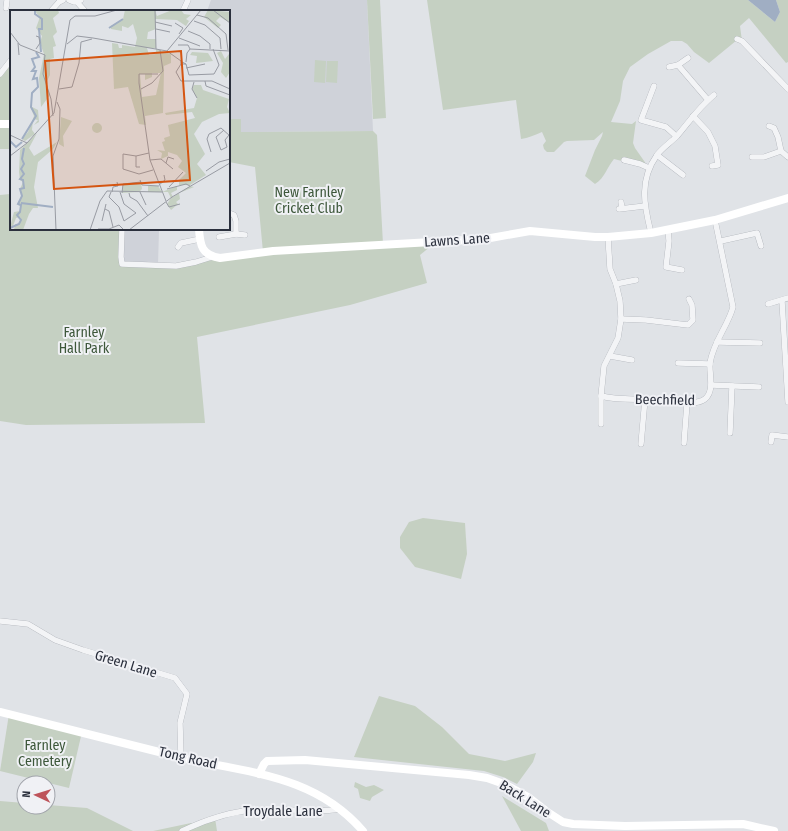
<svg xmlns="http://www.w3.org/2000/svg" width="788" height="831" font-family="'Fira Sans Condensed',sans-serif">
  <rect width="100%" height="100%" fill="#e0e3e7"/>
  <g fill="#cfd2d9">
    <polygon points="211,0 367,0 373,131 241,132 240,119 229,119 229,11 207,11"/>
    <polygon points="122,229 159,231 158,265 122,264"/>
  </g>
  <g fill="#c5d0c2">
    <polygon points="367,0 380,0 386,118 373,119"/>
    <path d="M427 0H748L775 22 780 12 776 0H788V62L786 63 749 18 740 26 742 41 737 40 709 63 694 52 687 44 682 41H671L648 54 630 67 623 81 620 101 611 122 632 124 636 121 633 143 635 148 649 168 614 159C607 167 605 178 595 184L585 176 595 150 602 136 603 132 594 140 567 141 564 142 554 152H547L544 149 543 145 546 141 542 132C535 135 528 138 521 139L516 100 443 110Z"/>
    <polygon points="315,60 326,61 325,83 314,82"/>
    <polygon points="11,61 11,229 122,229 122,264 176,266 263,252 255,167 229,162 229,119 241,119 241,132 373,131 377,135 383,244 436,242 420,255 427,283 350,305 197,337 205,423 26,425 0,421 0,195 10,194 10,149 0,149 0,74"/>
    <polygon points="327,61 338,61 337,83 326,82"/>
    <polygon points="423,518 465,523 467,554 461,579 415,567 400,548 400,537 409,522"/>
    <polygon points="379,696 415,706 442,727 469,754 505,761 536,753 533,762 517,784 503,777 484,771 354,757"/>
    <polygon points="9,714 82,732 69,788 0,771"/>
    <polygon points="355,782 366,787 374,785 384,790 372,797 370,801 360,798 358,789 354,787"/>
    <polygon points="502,796 546,823 549,831 521,831"/>
    <polygon points="0,801 24,803 24,807 48,807 48,805 87,808 133,831 0,831"/>
    <polygon points="215,818 217,831 153,831 191,823 196,824"/>
  </g>
  <polygon fill="#a0aec3" points="748,0 776,0 780,12 775,22"/>
  <g fill="none" stroke-linecap="round" stroke-linejoin="round">
    <defs>
      <g id="street">
        <polyline points="69,0 74,2 81,0"/>
        <polyline points="77,2 85,11"/>
        <polyline points="6,8 7,0"/>
        <polyline points="51,11 59,2 63,0"/>
        <polyline points="183,11 188,0"/>
        <polyline points="737,39 742,41 788,89"/>
        <polyline points="678,65 688,58"/>
        <polyline points="669,67 678,65 708,100"/>
        <polyline points="0,74 11,60"/>
        <polyline points="654,86 641,120 666,127 676,136"/>
        <polyline points="693,116 708,132 715,146 718,165 712,166"/>
        <polyline points="769,126 774,128 778,137 781,151"/>
        <polyline points="657,155 683,175"/>
        <polyline points="752,157 764,157 781,151 788,157"/>
        <polyline points="624,160 640,164 649,168"/>
        <polyline points="621,202 622,208"/>
        <polyline points="619,209 645,206"/>
        <polyline points="122,229 121,257 122,264 176,266 196,262 212,257"/>
        <polyline points="668,229 669,241 666,267 682,270"/>
        <path d="M651 233C644 205 639 180 657 155 662 148 670 143 677 136 689 122 699 107 714 95"/>
        <polyline points="236,234 245,235"/>
        <polyline points="219,237 236,234 236,221 234,215 229,213"/>
        <path d="M608 237 610 269 616 284 620 301 621 319 618 338 604 366 601 396C620 401 638 398 657 400 667 400 677 403 687 403 693 403 701 402 705 399 715 390 709 375 710 363 713 342 728 326 733 307L715 220"/>
        <polyline points="721,241 757,233 761,246"/>
        <polyline points="178,247 181,243 200,239"/>
        <polyline points="616,284 636,280"/>
        <polyline points="782,301 788,402"/>
        <polyline points="768,304 788,298"/>
        <polyline points="621,319 646,320 688,325 693,320 692,305 689,299"/>
        <polyline points="717,342 760,343"/>
        <polyline points="610,356 632,360"/>
        <polyline points="678,363 710,364"/>
        <polyline points="711,385 759,387"/>
        <polyline points="601,424 601,396"/>
        <polyline points="730,433 732,386"/>
        <polyline points="771,442 772,435 788,437"/>
        <polyline points="684,443 687,403"/>
        <polyline points="641,444 645,399"/>
        <polyline points="0,621 28,624 55,640 83,650 175,678 187,694 180,723 181,757"/>
        <path d="M182 831C209 818 238 809 268 809 292 809 316 813 340 809"/>
      </g>
    </defs>
    <use href="#street" stroke="#a6aab1" stroke-width="6"/>
    <use href="#street" stroke="#f3f4f6" stroke-width="5.5"/>
    <g stroke="#fff" stroke-width="8">
      <polyline points="0,124 11,124"/>
      <path d="M199 229C200 246 202 255 220 258L273 251 485 239 530 231 595 237H608L651 233 715 220 788 198"/>
      <path d="M0 712C60 727 119 742 179 757 247 773 314 774 363 831"/>
      <polyline points="259,774 264,764 267,761 305,760 469,775 487,778 504,784 528,797 546,811 563,822 573,824 625,826 743,824 774,831"/>
    </g>
  </g>
  <g text-anchor="middle" dominant-baseline="central" stroke-width="4" stroke-linejoin="round" paint-order="stroke">
    <g font-size="14" fill="#3d573a" stroke="#f0f1f5">
      <text x="309" y="192">New Farnley<tspan x="309" dy="16">Cricket Club</tspan></text>
      <text x="84" y="332">Farnley<tspan x="84" dy="16">Hall Park</tspan></text>
      <text x="45" y="745">Farnley<tspan x="45" dy="16">Cemetery</tspan></text>
    </g>
    <g font-size="14" fill="#2b303d" stroke="#f0f1f5">
      <text transform="translate(457 240) rotate(-4)">Lawns Lane</text>
      <text transform="translate(665 400) rotate(1)">Beechfield</text>
      <text transform="translate(126 664) rotate(17)">Green Lane</text>
      <text transform="translate(188 758) rotate(13)">Tong Road</text>
      <text transform="translate(525 799) rotate(32)">Back Lane</text>
      <text x="283" y="811">Troydale Lane</text>
    </g>
  </g>
  <g transform="translate(10 10)">
    <rect width="220" height="220" fill="#e0e3e7"/>
    <path d="M24 0H48L49 3 43 8 47 22 43 26 46 36 43 37 44 48 40 49V65L36 73 40 85 31 97 29 68 34 44 30 33 32 26 26 18 30 7ZM115 0H145L147 6 162 0H171L174 4 181 5 176 9 179 11 176 16 167 10 145 9 146 19 138 22 137 29H146V38H137L139 45 146 44V39L161 44V53L154 56V61L153 103 135 106 136 115 129 114 118 77 104 79 102 33 108 34 109 38H112V35L125 37 127 28 123 14 118 18 112 16V21L101 19V16L113 9ZM142 63H151L146 85 132 87 130 64H135V70L142 67ZM198 0 220 2V13L210 7 206 11 211 15 208 18 194 7ZM211 41 215 49 219 44 220 46V62L216 68 211 62 213 53 207 43ZM182 42 198 43 203 51 186 53 187 46 180 45ZM184 75H191L193 80 219 89 217 97 220 103 209 104 192 112 184 124 195 144 187 154 196 165 180 175H169V170L176 163 168 157 172 151 167 145 158 142V146L151 149 152 143 147 140 155 141 152 132 155 131 154 128 160 126 158 115 185 108 182 102 156 105 155 103 184 98 187 88 182 79ZM20 96 28 100 29 112 24 115 28 110 23 109 22 120 25 124 15 131 12 129 18 122 24 106ZM51 107 62 111 53 126 54 137 49 134ZM82 118a5 5 0 1 1 10 0a5 5 0 1 1-10 0ZM27 123 19 138 24 146 47 132 43 139 28 152 24 177 28 198H23L19 204 13 220H4L5 214H9L11 210 10 207 6 208 3 216 0 217 4 202 10 201V196L8 195 12 186 10 179 13 172 10 170 9 162 10 140ZM131 172 132 179 129 182 112 183 113 174ZM138 176H148L152 182 167 176V180L161 183 163 187 180 176 184 177 169 183 170 189 166 192 168 194 161 200 157 194 161 188 158 182H138Z" fill="#c5d0c2" fill-rule="evenodd"/>
    <path fill="none" stroke="#a0aec3" stroke-width="2" d="M25 0V4L32 9V19H29L31 42M99 18 113 9M12 129 26 106 21 97 22 83 28 77 27 68 23 69 26 61H22L25 57 22 49 29 47 26 42M0 131 6 137 12 132M11 193 43 197M0 218 9 214 11 210 7 205 10 202 11 195 8 194 12 186 10 179 14 178 13 170 10 169 14 164 11 159 14 154 12 149 14 138"/>
    <path fill="none" stroke="#989ba3" stroke-width="1" d="M145 0 146 39M203 0 220 13M187 5 198 8 216 24 218 40M184 11 195 15 210 28 211 39M145 12 162 16M165 13 173 18 169 24M146 19 160 22M178 21 190 26 200 34V39M0 22 10 35 35 45 33 64 41 89 43 106M169 28 190 36M8 33 9 45M57 34 67 26 83 28 157 41 171 51V54H176L172 52M168 35H178L180 39M26 39 30 33 29 27 26 26M157 41 191 0M176 52 177 43 180 39 220 41M171 54 166 62 171 71H202L220 79M176 54 179 65 204 64 209 55 203 39M176 58 195 54M148 64H129V73L140 150 156 191M195 71 196 76 220 85M184 72 182 79 187 88M49 79 62 77 69 53 71 32 82 29M131 79 142 73 153 61 150 40M214 120 206 127 211 140 217 137 215 130 219 125M0 125 17 133M201 142 197 129 199 124 211 118 220 126M139 143 126 146 113 144V159L129 164 143 160M0 146 17 133 44 103 60 10 65 6H85L107 0M126 146V157H130M140 150 151 149 163 159M156 153 158 147 164 149M196 161 209 152 220 149M130 170 132 175 149 176M149 175 155 170 154 165M159 177 173 162M157 179 176 174 180 176M101 182 99 187 109 197 114 211 126 203 114 194 110 182M102 182 103 177 108 176 107 172M130 182 136 195M112 183 113 174 131 172M119 183 120 187 127 191 138 206M156 192 159 197 170 194M95 199 99 201 103 217M92 211 96 194M88 219H99L109 215 114 220M46 220 43 146 49 129 50 99 47 92M80 220 90 191 97 181 152 182M119 220 162 187 220 153"/>
    <path fill="#d55511" fill-opacity="0.15" stroke="#d55511" stroke-width="2" d="M171 41 180 170 44 179 35 51Z"/>
    <rect width="220" height="220" fill="none" stroke="#2b303d" stroke-width="2"/>
  </g>
  <g transform="translate(36 795) rotate(274)"><circle r="19" fill="#f0f1f5" stroke="#a1a4ab"/>
  <path d="M0-3L7 15L0 10L-7 15Z" fill="#be545b"/>
  <text y="-6" font-size="11" font-weight="bold" text-anchor="middle" fill="#2b303d">N</text>
  </g>
</svg>
